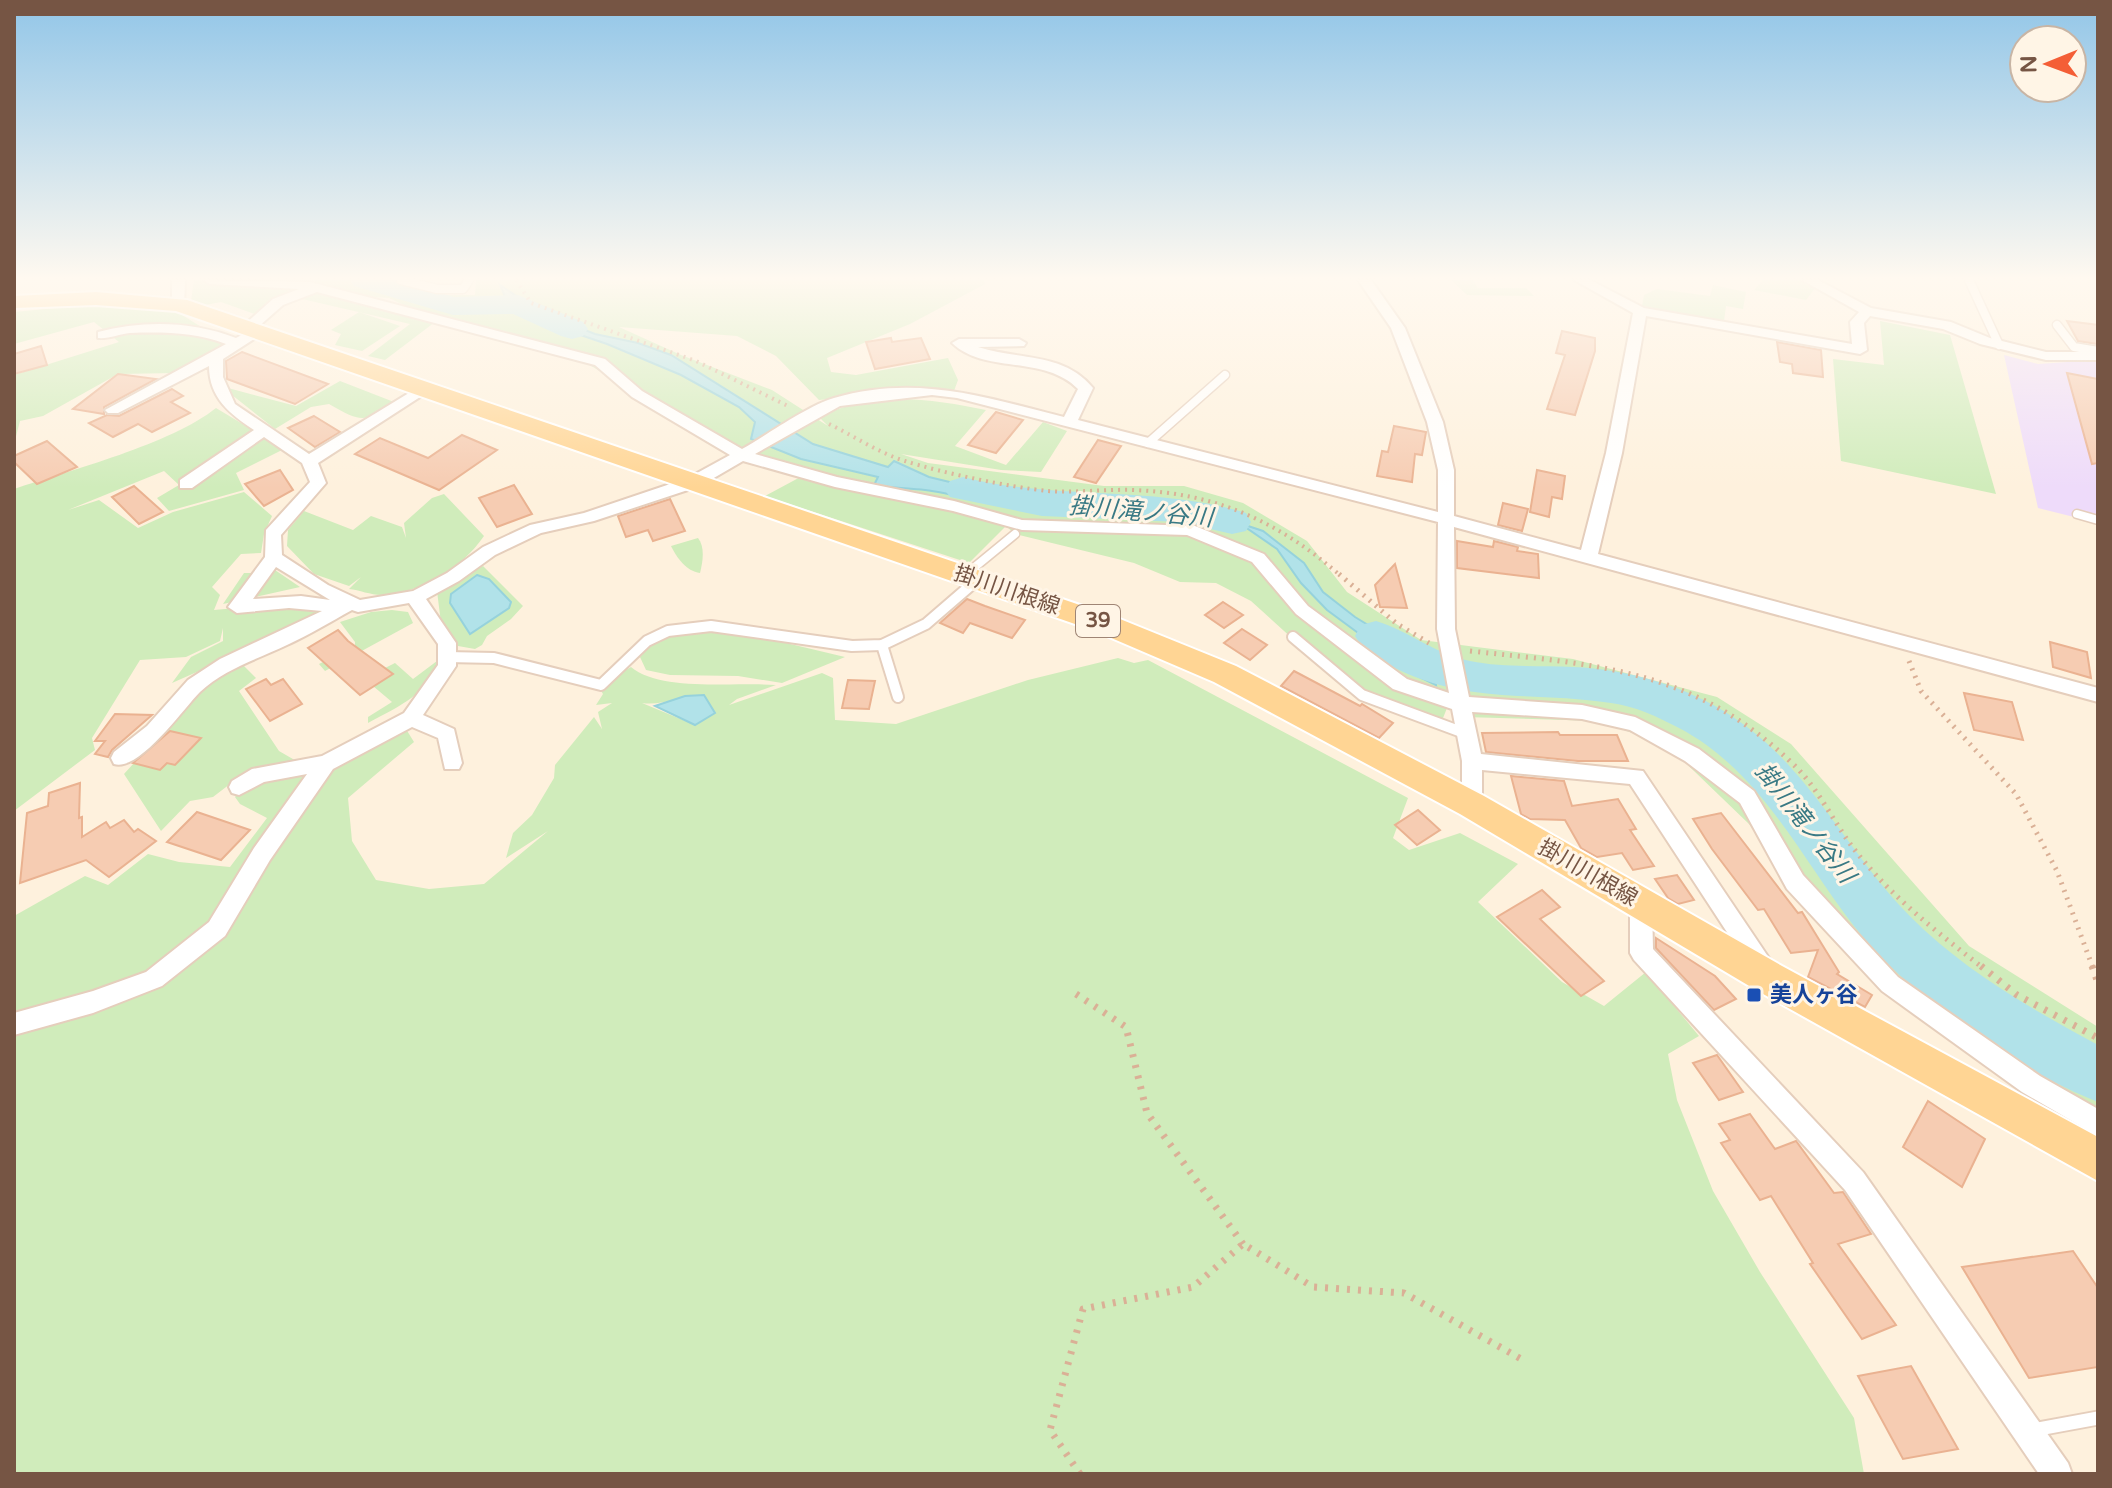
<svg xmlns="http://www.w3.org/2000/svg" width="2112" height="1488" font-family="'Varela Round','Noto Sans JP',sans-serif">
  <rect width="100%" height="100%" fill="#fef1dd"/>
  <polygon fill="#eedbfa" points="2004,355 2038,364 2098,360 2098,523 2038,508"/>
  <g fill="#d0ecbb" fill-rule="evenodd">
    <polygon points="194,280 307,288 260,316 221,302 205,305 191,301"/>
    <path d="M275 280H390L438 295H475L476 280H984L985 284 910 324 827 358 831 372 856 375 948 358 958 380 954 391 928 389 819 400 776 356 737 336 619 327 681 355 772 390 828 426 820 418C868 389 933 399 986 410L955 446 1006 465 1043 422 1067 431 1041 472 1001 470 901 454 928 463 1104 486H1184L1243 503 1307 541 1347 592 1421 640 1573 659 1717 697 1791 744 1969 946 2098 1027V1139L2036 1104 1988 1060 1850 953 1749 824 1667 745 1598 721 1464 717 1447 708 1441 723 1349 690 1251 601 1216 583 1180 582 1134 563 1015 534 1006 526 969 563 765 496 806 474 741 455 588 364 438 321 389 298 374 297 435 322 385 360 368 356 410 324 298 298 311 287Z"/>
    <polygon points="1451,280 1472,280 1478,288 1526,288 1534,296 1467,295"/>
    <polygon points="1763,280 1801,280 1816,287 1806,300 1754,290"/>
    <polygon points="1713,285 1746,292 1743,309 1726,306 1724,321 1642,306 1644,295 1657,289 1710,296"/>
    <polygon points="99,304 179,313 206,330 234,340 176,373 118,374 43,416 20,421 14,444 14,375 119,342 94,322 14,344 14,312"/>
    <polygon points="359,312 400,326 362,351 335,345 341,334 331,330"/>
    <polygon points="1880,321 1950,335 1996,494 1841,461 1833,359 1884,365"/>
    <path d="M340 381 394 402C364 424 361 422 329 404L311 407 275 429 232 395 228 388 296 406Z"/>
    <path d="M216 408 284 449 236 473 244 490 169 511 157 498 179 485 164 471 68 510 99 500 138 528 173 512 244 492 272 516 264 534 261 553 241 554 212 587 220 595 214 610 306 602 328 614 172 683 191 657 223 641V628L220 641 186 657 140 660 92 738 95 750 14 811V489C71 470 171 444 216 408Z"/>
    <path d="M444 494 484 536C461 569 422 593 381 595 371 595 359 590 349 589L361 577 349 586 314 574 287 546 288 530 304 511 353 530 371 516 402 527 406 538 404 523 432 498Z"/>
    <path d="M698 538C705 547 703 561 700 573 686 571 677 558 671 546Z"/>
    <polygon points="483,566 523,606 511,619 487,636 482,645 475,649 458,646 441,623 437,591"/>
    <polygon points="272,568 300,587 223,604 244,573 261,573"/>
    <polygon points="392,610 408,612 413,623 325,671 319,664 355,646 355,642 340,622 371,612"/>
    <polygon points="687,630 757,636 845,657 782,683 738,676 670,675 646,670 640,657 654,641"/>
    <path d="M441 658C425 696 403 704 368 723V717L392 702 373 686 392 674 385 668 395 663 413 679Z"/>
    <path d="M1118 658 1134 663 1148 660 1408 798 1393 838 1409 850 1460 833 1518 864 1478 902 1562 982 1604 1006 1646 972 1699 1036 1668 1054 1677 1100 1713 1191 1760 1272 1854 1418 1864 1474H14V1036L141 984 14 1021V916L85 876 108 885 148 854 179 862 230 867 267 818 240 804 235 797 249 781 294 777 323 768 401 721 414 742 348 798 352 841 376 880 429 889 484 884 548 831 506 858 513 833 532 815 554 778 555 765 594 717 602 729 598 712 612 703 596 705 603 694 598 686 631 667C660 692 738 682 776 685L737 699 729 705 822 673 833 678 835 720 896 724 1028 680ZM704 695 714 713 695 725 642 703C662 706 682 696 704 695Z"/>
    <polygon points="242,664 256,678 239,691 279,751 305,766 289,771 243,774 213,797 190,801 161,831 124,774 200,690"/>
  </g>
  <g fill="#b1e2e9" stroke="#96d2dc" stroke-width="2">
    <path d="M500 285 542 313 595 334 638 343 671 355 813 444 888 467 894 461 929 477 1020 499 1025 508C990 506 959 494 925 490 908 488 891 488 874 485L878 477 801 459 751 439 755 422 739 407 681 375 607 344 554 326 507 301Z"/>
    <polygon points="1080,506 1197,509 1263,531 1304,563 1323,592 1355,617 1414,653 1432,658 1436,685 1415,675 1327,610 1301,583 1277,549 1245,527 1170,513"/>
    <polygon points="477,575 489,579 511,602 509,608 470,634 450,603 451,594"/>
    <polygon points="704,695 715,713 695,725 655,706 685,696"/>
  </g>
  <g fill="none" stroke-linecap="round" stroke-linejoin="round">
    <g fill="#b1e2e9" fill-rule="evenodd">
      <polygon points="350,280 397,280 454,297 518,295 583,322 588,329 583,336 572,339 561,336 513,314 453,315 354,286"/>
      <path d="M963 477C1056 501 1154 485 1246 513L1251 522 1246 531 1232 534 1180 522 1042 516 950 497 944 489 950 481Z"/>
      <path d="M1376 621C1409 631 1435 654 1470 661 1504 668 1539 665 1573 667 1627 669 1687 686 1733 717 1803 763 1839 836 1892 897 1949 962 2024 1005 2098 1045V1102C2016 1070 1908 996 1854 926 1800 857 1761 771 1679 728 1658 717 1635 706 1611 703 1534 691 1472 705 1397 669 1380 660 1364 652 1355 636L1361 625Z"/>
    </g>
  </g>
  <g fill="#f6ccb2" stroke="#eab291" stroke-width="2">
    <polygon points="2067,321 2098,325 2098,344 2078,341"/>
    <polygon points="1562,331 1595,338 1595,351 1575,415 1547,409 1565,355 1556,353"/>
    <polygon points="891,338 892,342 921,338 930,359 875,369 866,342"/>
    <polygon points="1777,342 1821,350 1823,377 1793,373 1792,364 1780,362"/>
    <polygon points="41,346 47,365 14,374 14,354"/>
    <polygon points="242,352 328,384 295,404 227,379 226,361"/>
    <polygon points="2067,373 2098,379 2098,463 2092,464"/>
    <polygon points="118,374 156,379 104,407 104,414 73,409"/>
    <polygon points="172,389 183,396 171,402 190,413 152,432 138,424 113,437 89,423 107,415 119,416"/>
    <polygon points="996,412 1023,420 996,453 968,445"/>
    <polygon points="314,416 340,432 315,447 288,428"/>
    <polygon points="1394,426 1426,432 1422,455 1415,454 1412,482 1377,476 1382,451 1388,452"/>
    <polygon points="462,435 497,450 439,490 355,454 380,438 428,458"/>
    <polygon points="1098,440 1121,446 1096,483 1074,477"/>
    <polygon points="47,441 77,467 37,484 14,462 14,456"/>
    <polygon points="280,470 293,490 264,506 245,484"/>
    <polygon points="1537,470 1565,476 1562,499 1552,497 1549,517 1530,512"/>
    <polygon points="514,485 532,514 497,527 479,498"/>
    <polygon points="134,486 163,512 139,524 112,497"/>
    <polygon points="670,499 685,531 653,541 648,530 626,537 618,516"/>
    <polygon points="1503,503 1528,509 1522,531 1498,525"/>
    <polygon points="1457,541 1493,547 1494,541 1518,547 1517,551 1538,554 1539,578 1457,568"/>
    <polygon points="1395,564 1407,608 1380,607 1375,585"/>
    <polygon points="967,599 985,606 1025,620 1012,638 970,623 963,633 940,623"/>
    <polygon points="1223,602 1243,615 1224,628 1205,615"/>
    <polygon points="1242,629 1267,645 1250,660 1224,643"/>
    <polygon points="338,630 348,641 393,674 360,695 308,648"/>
    <polygon points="2050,642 2087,652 2091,678 2053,667"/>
    <polygon points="1294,671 1360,706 1362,704 1393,723 1379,738 1281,686"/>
    <polygon points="266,679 271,685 283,679 302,704 270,721 246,689"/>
    <polygon points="848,680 875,681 869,709 842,708"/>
    <polygon points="1964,693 2012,702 2023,740 1974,730"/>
    <polygon points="115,714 152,715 112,750 108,757 95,754 105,741 95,741"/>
    <polygon points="170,731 201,738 175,765 167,763 160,770 133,763"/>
    <polygon points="1558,732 1560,735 1617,735 1628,761 1578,761 1486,752 1482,733"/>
    <polygon points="1511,776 1564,781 1572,806 1618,799 1636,829 1630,830 1654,866 1633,870 1622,853 1597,857 1581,848 1565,820 1530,819 1521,814"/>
    <polygon points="80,783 79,818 82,817 82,837 106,822 110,828 124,820 134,832 138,829 156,841 109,877 86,860 20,883 27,813 48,806 49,793"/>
    <polygon points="1418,810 1440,830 1417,845 1395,825"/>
    <polygon points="197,812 250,830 221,860 167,842"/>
    <polygon points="1721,813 1798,913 1802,912 1839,972 1837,974 1872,995 1865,1007 1808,977 1818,950 1791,953 1764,909 1758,910 1712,849 1693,819"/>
    <polygon points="1677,875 1694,900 1678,904 1668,898 1655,879"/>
    <polygon points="1542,890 1560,907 1540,919 1604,981 1581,996 1497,917"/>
    <polygon points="1656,938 1715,976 1736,999 1714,1010 1656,948"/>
    <polygon points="1717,1055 1743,1092 1719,1100 1693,1063"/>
    <polygon points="1928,1101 1985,1139 1962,1187 1903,1147"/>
    <polygon points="1750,1114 1775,1149 1796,1141 1834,1193 1843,1192 1871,1234 1838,1244 1896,1325 1862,1339 1810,1264 1813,1263 1771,1196 1760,1200 1721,1143 1730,1140 1719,1124"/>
    <polygon points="2073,1251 2098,1288 2098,1367 2029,1378 1962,1267"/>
    <polygon points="1911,1366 1958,1449 1903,1459 1858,1376"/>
  </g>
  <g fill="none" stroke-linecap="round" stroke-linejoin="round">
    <defs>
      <g id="lane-far2">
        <polyline points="401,280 437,289 463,289 469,280"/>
        <polyline points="1969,280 1999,345"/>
        <polyline points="2057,325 2074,347 2098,351"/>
        <polyline points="1148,443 1225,375"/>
        <polyline points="2077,514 2098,520"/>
        <polyline points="965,575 1015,534"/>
      </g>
      <g id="lane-far1">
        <polyline points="1293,637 1362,695 1467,734"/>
        <polyline points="882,645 898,697"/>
        <polyline points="447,657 494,658 601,685 647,641 668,631 711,626 852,646 882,645 926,624 977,580"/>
      </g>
      <polyline id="lane" points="2033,1430 2098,1418"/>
      <g id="street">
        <polygon points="172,280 185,280 184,308 172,305"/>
        <path d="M204 280 310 282 605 359 642 391 742 449C767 435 807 406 834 398 916 374 985 397 1064 417L1078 389C1043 354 986 375 952 343L959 339H1019L1026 343 1024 346 978 347C1018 360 1064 352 1093 388L1078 420 1438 512V470L1427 422 1391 328 1358 280H1371L1405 328 1443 422 1454 470V516L1581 550 1606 453 1633 313 1574 280H1590L1644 308 1852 344 1850 322 1859 312 1802 280H1818L1871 308 1951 322 1990 338 2046 352H2098V360H2046L1980 344 1943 329 1870 316 1864 323 1867 350 1860 354 1646 316 1622 453 1598 554 2098 688V702L1454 527 1455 629 1469 697 1582 705 1635 717 1699 749 1754 791 1803 875 1898 977 2040 1076 2098 1109V1136L2022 1092 1882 991 1787 889 1740 803 1685 761 1630 730 1582 719 1472 712 1481 754 1643 771 1771 961 1775 968 1771 975 1763 978 1755 975 1630 784 1482 770V805L1479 811 1472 813 1465 811 1462 805V761L1452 709 1393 689 1296 614 1252 562 1187 535 1022 530 953 511 835 487 743 461 700 486 594 521 541 533 495 555 459 581 426 599 456 643V666L423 715 454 729 462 763 459 769H445L438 738 412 727 333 769 270 860 225 936 162 986 93 1013 14 1035V1013L93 991 146 972 209 922 254 848 307 774 264 782 239 795 232 793 229 787 232 781 252 769 322 756 404 713 438 665V644L409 603 358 612 352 610C330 622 309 635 287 645 258 659 224 669 200 692 183 709 139 772 114 764L111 758 114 752 147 726 188 680 220 659 322 611 289 608 237 613 228 607 265 557 266 530 310 482 302 463 264 437 192 488H180V480L254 430C230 414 209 398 209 366L118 413H108L105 410 226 344C195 332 163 332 130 333 119 334 109 339 98 338V332C143 320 193 321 236 338L247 332 242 328 244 325 273 299 299 289 210 284ZM317 292 595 365 632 397 730 455 688 478 584 513 530 525 483 547 447 573 413 591 360 600 328 585 282 555 281 535 326 483 318 463 434 388 427 384 422 385 309 454 235 404 223 377V359L262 334 264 331 258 327 283 305ZM932 395 957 398 1438 522 1437 629 1449 693 1407 679 1308 606 1264 554 1195 526 1022 520 954 501 837 477 755 454 840 406ZM276 567 330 600 301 596 253 599Z"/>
        <polygon points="1641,895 1649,898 1652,905 1653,949 1863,1172 2068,1463 2072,1474 2039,1474 1845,1190 1634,960 1630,953 1630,905 1633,898"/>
      </g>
      <polygon id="primary" points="96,292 187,300 1115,617 1236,666 1484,796 1782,966 2098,1137 2098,1181 1756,990 1460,814 1214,682 1095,631 176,311 96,305 14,308 14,296"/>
    </defs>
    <use href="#lane-far2" stroke="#e5cebc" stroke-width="11"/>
    <use href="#lane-far1" stroke="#e5cebc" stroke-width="14"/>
    <use href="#lane" stroke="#e5cebc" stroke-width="17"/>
    <use href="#street" stroke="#e5cebc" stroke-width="4"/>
    <use href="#primary" stroke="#fff" stroke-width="4"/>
    <g stroke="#dab096" stroke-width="4" stroke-dasharray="2 5" stroke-linecap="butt">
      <polyline points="516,280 531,303 696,361 790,407"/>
      <path d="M829 424C854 436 879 453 905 461 943 473 1009 487 1048 491 1076 493 1105 489 1133 490 1217 493 1279 522 1341 576"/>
    </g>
    <g stroke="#dab096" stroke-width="5" stroke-dasharray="2 6" stroke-linecap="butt">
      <polyline points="1339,574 1397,624 1429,643"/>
      <path d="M1470 651C1599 665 1695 669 1794 765 1818 788 1834 823 1854 849 1891 897 1936 931 1983 968"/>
      <polyline points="1909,661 1921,691 2016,794 2057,871 2093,968"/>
    </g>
    <g stroke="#dab096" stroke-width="7" stroke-dasharray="3 8" stroke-linecap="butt">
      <polyline points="1981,966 2017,995 2098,1038"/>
      <polyline points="2092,966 2098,983"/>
      <polyline points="1076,994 1126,1027 1147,1113 1243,1244"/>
      <polyline points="1080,1474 1050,1430 1083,1309 1193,1287 1243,1244 1313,1287 1404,1293 1523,1360"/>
    </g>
    <use href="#lane-far2" stroke="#fff" stroke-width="8"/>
    <use href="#lane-far1" stroke="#fff" stroke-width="10"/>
    <use href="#lane" stroke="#fff" stroke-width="13"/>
    <use href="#street" fill="#fff" fill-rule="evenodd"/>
    <use href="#primary" fill="#ffd594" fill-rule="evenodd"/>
  </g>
  <linearGradient id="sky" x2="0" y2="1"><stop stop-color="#92c6e8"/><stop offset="0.57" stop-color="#fff9f0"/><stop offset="1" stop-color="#fff9f0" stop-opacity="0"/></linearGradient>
  <rect width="2112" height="488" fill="url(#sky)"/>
  <rect fill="#1a4fb4" stroke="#fff5e6" stroke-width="3" x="1746" y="987" width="16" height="16" rx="4"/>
  <g text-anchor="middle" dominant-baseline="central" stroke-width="6" stroke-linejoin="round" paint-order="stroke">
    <rect fill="#fff5e6" stroke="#9f8575" stroke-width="2" x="1076" y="605" width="44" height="32" rx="6"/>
    <g font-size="20" font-weight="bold" fill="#765544">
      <text x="1098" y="621">39</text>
    </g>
    <g font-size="22" fill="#765544" stroke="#fff5e6">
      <text transform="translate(1007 590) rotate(19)">掛川川根線</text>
      <text transform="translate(1588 873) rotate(30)">掛川川根線</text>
    </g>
    <g font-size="22" font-weight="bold" fill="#164399" stroke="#fff5e6" text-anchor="start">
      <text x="1770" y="995">美人ヶ谷</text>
    </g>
    <g font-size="24" font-style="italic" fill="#397984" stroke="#fff5e6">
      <text transform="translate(1141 512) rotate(5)">掛川滝ノ谷川</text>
      <text transform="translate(1805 823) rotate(52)">掛川滝ノ谷川</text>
    </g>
  </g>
  <rect width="2112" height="1488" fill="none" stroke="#765544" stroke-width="32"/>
  <g transform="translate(2048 64) rotate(269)"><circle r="38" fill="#fff5e6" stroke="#c8b5a5" stroke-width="2"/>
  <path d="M0-6L14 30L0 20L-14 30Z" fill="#f45e36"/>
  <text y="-12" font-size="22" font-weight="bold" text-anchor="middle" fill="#765544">N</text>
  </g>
</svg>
